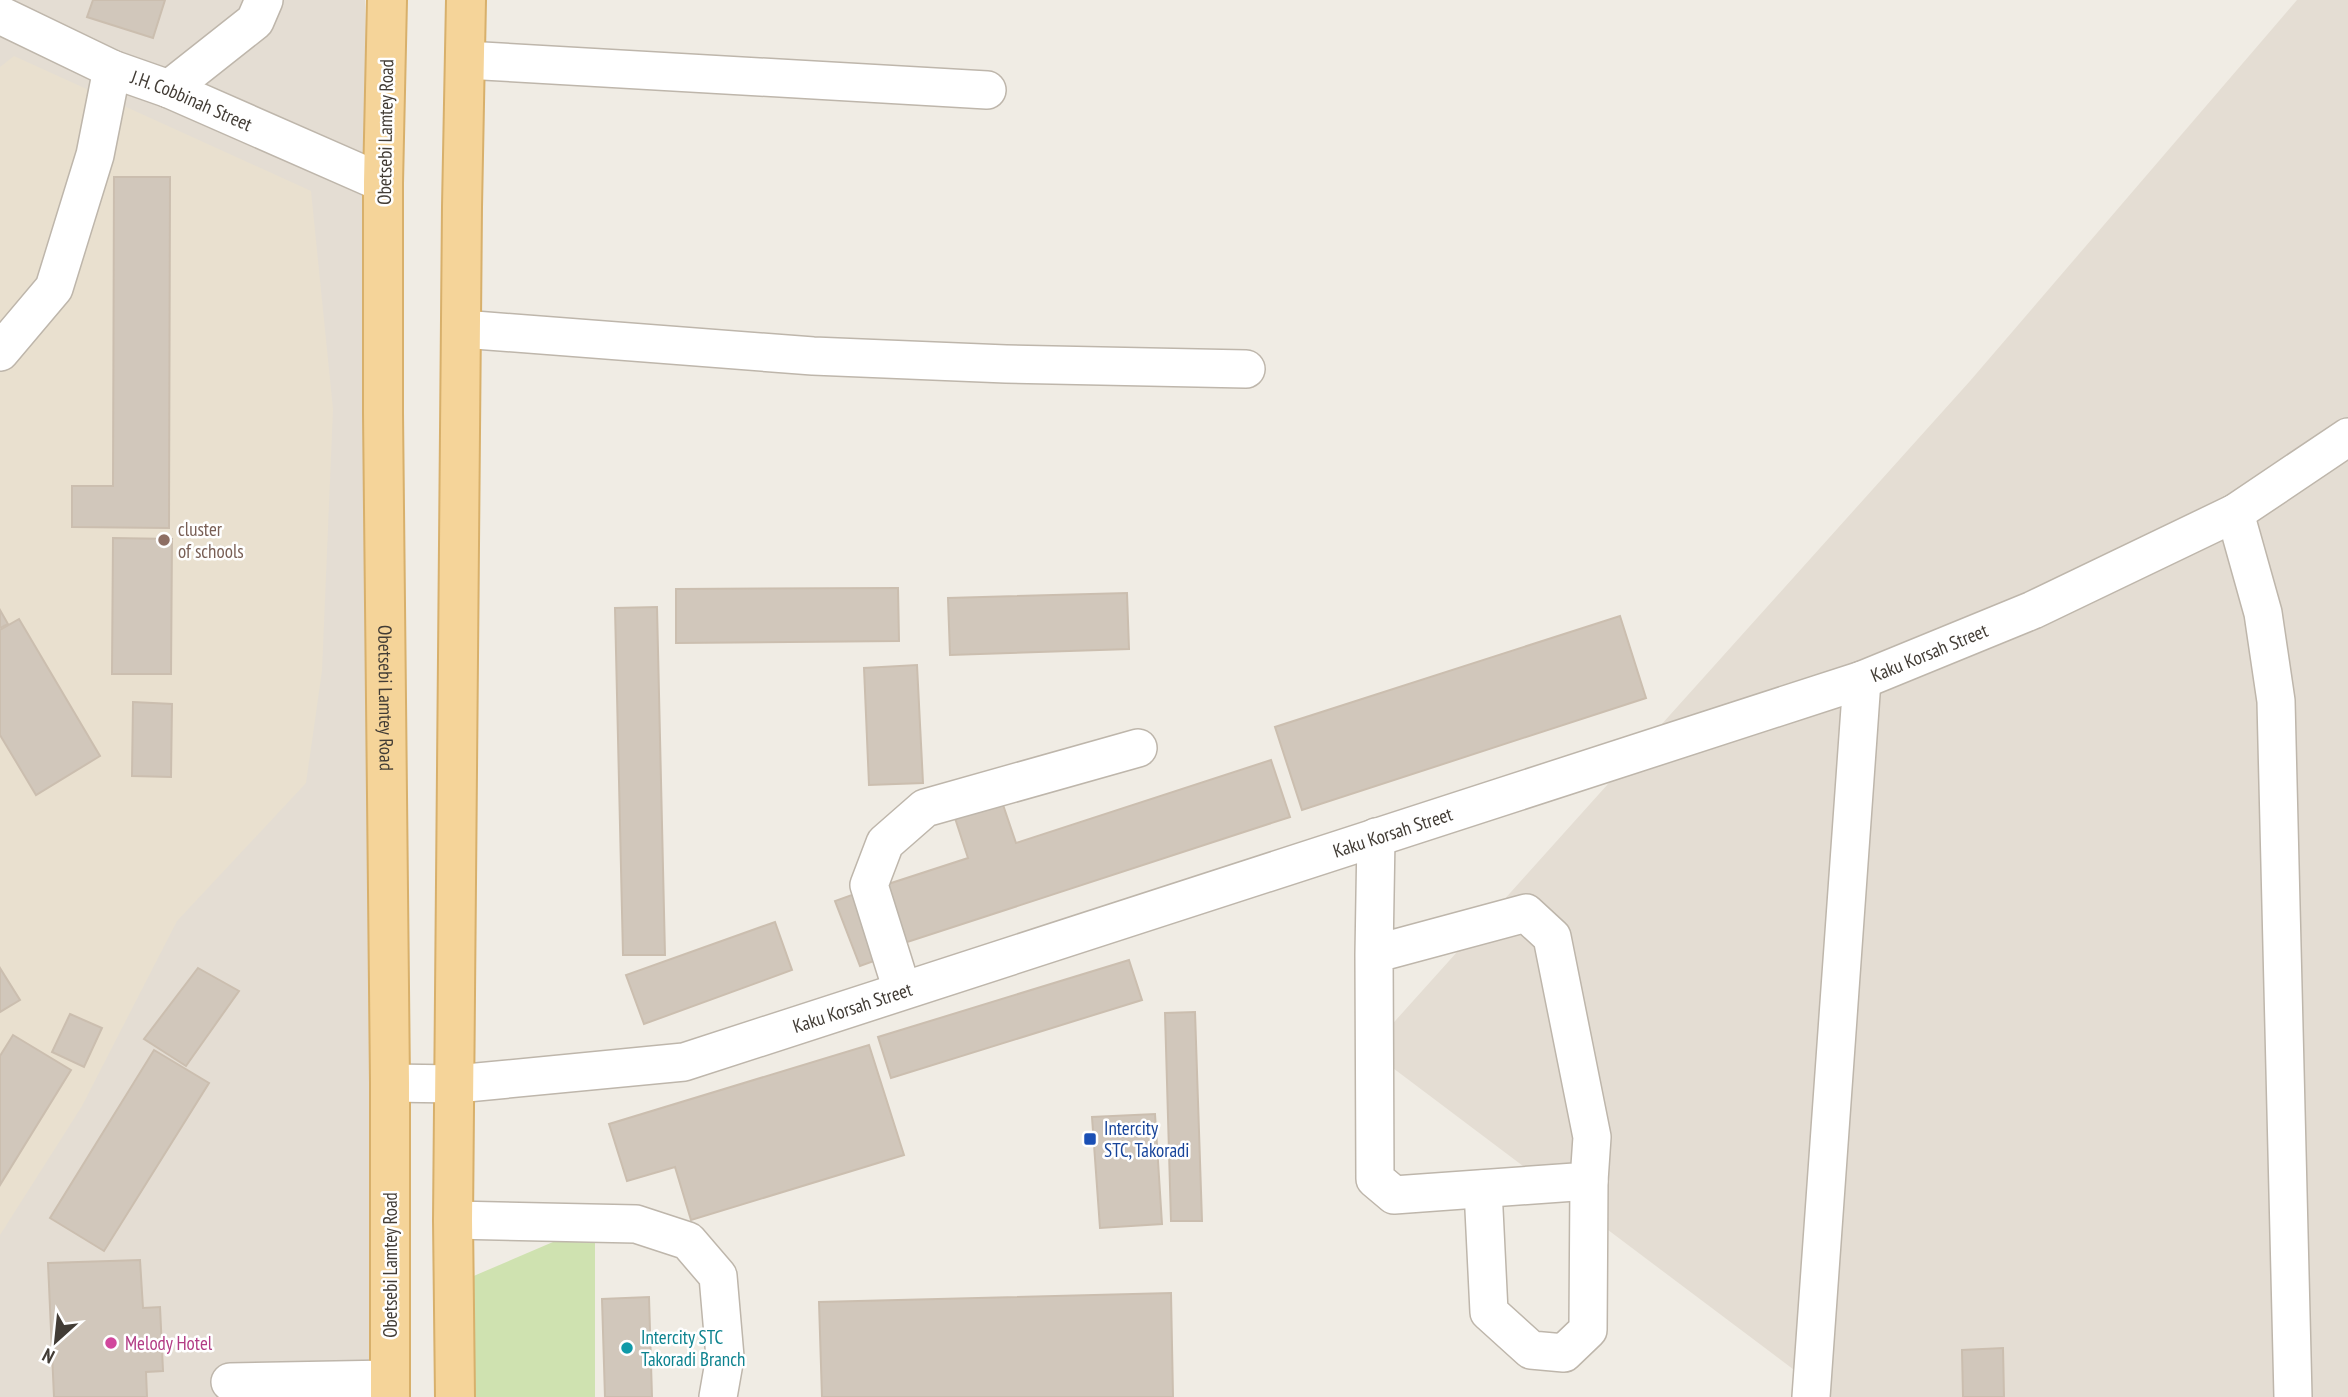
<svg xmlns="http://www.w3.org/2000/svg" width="2348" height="1397" font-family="'PT Sans Narrow',sans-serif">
  <rect width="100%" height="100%" fill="#f0ece4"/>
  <g fill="#e4ddd3">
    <polygon points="0,0 365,0 390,1083 392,1397 0,1397"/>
    <polygon points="2297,0 2348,0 2348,1397 1830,1397 1369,1050 1970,381"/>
  </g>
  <polygon fill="#e9e0cf" points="14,56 311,191 333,409 322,671 306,783 177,921 82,1106 0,1235 0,67"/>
  <polygon fill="#cfe2b0" points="574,1233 595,1236 595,1397 472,1397 469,1278"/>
  <g fill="#d1c7bb" stroke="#cbbeaf" stroke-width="2">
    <polygon points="93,0 165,0 153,38 87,17"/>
    <polygon points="114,177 170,177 169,528 72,527 72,486 113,486"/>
    <polygon points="113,538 172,539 171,674 112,674"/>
    <polygon points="898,588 899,641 676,643 676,589"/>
    <polygon points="1127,593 1129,649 950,655 948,598"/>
    <polygon points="657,607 665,955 623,955 615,608"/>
    <polygon points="0,610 8,624 0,628"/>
    <polygon points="1620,616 1646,698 1302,810 1275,727"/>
    <polygon points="19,619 100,756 36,795 0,735 0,630"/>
    <polygon points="917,665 923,783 869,785 864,668"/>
    <polygon points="133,702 172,704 171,777 132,776"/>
    <polygon points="1271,760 1290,817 895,946 876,888 968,858 952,809 999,793 1016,843"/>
    <polygon points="863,891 888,956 860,966 835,901"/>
    <polygon points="775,922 792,970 644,1024 626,975"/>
    <polygon points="1129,960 1142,1000 891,1078 878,1037"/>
    <polygon points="0,968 20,1000 0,1012"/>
    <polygon points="198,968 239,991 186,1066 144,1039"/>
    <polygon points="1195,1012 1202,1221 1171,1221 1165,1013"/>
    <polygon points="70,1014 102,1028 84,1067 52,1052"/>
    <polygon points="13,1035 71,1070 0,1185 0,1056"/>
    <polygon points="869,1045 904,1155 691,1220 675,1167 627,1181 609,1124"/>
    <polygon points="154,1050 209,1083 104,1251 50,1218"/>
    <polygon points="1155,1114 1162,1224 1100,1228 1092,1117"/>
    <polygon points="140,1260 143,1308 160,1307 163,1371 146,1372 147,1397 54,1397 48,1263"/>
    <polygon points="1171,1293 1173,1397 822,1397 819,1302"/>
    <polygon points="649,1297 652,1397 605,1397 602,1299"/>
    <polygon points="2003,1348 2004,1397 1963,1397 1962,1350"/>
  </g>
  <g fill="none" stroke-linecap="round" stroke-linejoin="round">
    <defs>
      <g id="minor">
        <path id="s1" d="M0 15 112 69 169 89 383 183"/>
        <polyline points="465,60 987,90"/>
        <polyline points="169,89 255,21 264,0"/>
        <polyline points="462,329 813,356 1006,364 1246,369"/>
        <polyline points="0,352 54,288 95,155 112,69"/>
        <polyline points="2235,513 2263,613 2276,701 2293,1397"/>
        <polyline points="1374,954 1526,913 1552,937 1592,1137 1589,1181 1394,1195 1375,1179 1374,954 1376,837"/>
        <polyline points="902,990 869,885 885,843 925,808 1138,748"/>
        <path id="s2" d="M390 1083 456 1084 684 1062 1862 680 2033 610 2235 513 2348 437"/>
        <polyline points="1483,1189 1489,1312 1531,1350 1564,1353 1588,1330 1589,1181"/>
        <polyline points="453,1220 636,1224 688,1241 718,1276 725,1357 718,1397"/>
        <polyline points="230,1382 390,1379"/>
        <polyline points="1811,1397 1862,680"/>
      </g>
      <g id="major">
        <path id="s3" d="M387 0 383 183V413L390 1083V1397"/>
        <polyline points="455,1397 453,1220 462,207 466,0"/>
      </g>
    </defs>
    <use href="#minor" stroke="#beb6ab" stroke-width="40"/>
    <use href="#major" stroke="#d8b06b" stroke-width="42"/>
    <use href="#minor" stroke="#fff" stroke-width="37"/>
    <use href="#major" stroke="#f5d499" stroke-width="38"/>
  </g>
  <circle fill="#8d6e63" stroke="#fff" stroke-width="2.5" cx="164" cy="540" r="7"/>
  <rect fill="#1a4fb4" stroke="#fff" stroke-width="2.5" x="1083" y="1132" width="14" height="14" rx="3.5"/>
  <circle fill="#d1479c" stroke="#fff" stroke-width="2.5" cx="111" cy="1343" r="7"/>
  <circle fill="#0f9aa8" stroke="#fff" stroke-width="2.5" cx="627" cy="1348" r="7"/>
  <g text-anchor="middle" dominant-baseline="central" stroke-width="5" stroke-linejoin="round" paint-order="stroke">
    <g font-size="19" fill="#423c35" stroke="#fff">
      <text stroke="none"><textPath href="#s1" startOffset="210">J.H. Cobbinah Street</textPath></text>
      <text transform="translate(385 132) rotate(-89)">Obetsebi Lamtey Road</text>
      <text stroke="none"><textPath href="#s2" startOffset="1606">Kaku Korsah Street</textPath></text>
      <text stroke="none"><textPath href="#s3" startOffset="698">Obetsebi Lamtey Road</textPath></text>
      <text stroke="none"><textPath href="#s2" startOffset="1040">Kaku Korsah Street</textPath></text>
      <text stroke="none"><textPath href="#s2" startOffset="472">Kaku Korsah Street</textPath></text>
      <text transform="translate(390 1265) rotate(-90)">Obetsebi Lamtey Road</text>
    </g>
    <g font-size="19" fill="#785e54" stroke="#fff" text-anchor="start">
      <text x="178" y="529">cluster<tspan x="178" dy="22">of schools</tspan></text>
    </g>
    <g font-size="19" fill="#164399" stroke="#fff" text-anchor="start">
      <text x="1104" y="1128">Intercity<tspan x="1104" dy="22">STC, Takoradi</tspan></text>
    </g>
    <g font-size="19" fill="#0d838f" stroke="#fff" text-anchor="start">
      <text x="641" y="1337">Intercity STC<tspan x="641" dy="22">Takoradi Branch</tspan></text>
    </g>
    <g font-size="19" fill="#b23c85" stroke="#fff" text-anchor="start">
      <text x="125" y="1343">Melody Hotel</text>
    </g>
  </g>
  <g transform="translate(56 1341) rotate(207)" stroke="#ffffff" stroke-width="5" paint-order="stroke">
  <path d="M0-5L12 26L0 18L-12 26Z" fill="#423c35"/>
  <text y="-10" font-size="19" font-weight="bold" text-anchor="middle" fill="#423c35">N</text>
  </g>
</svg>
